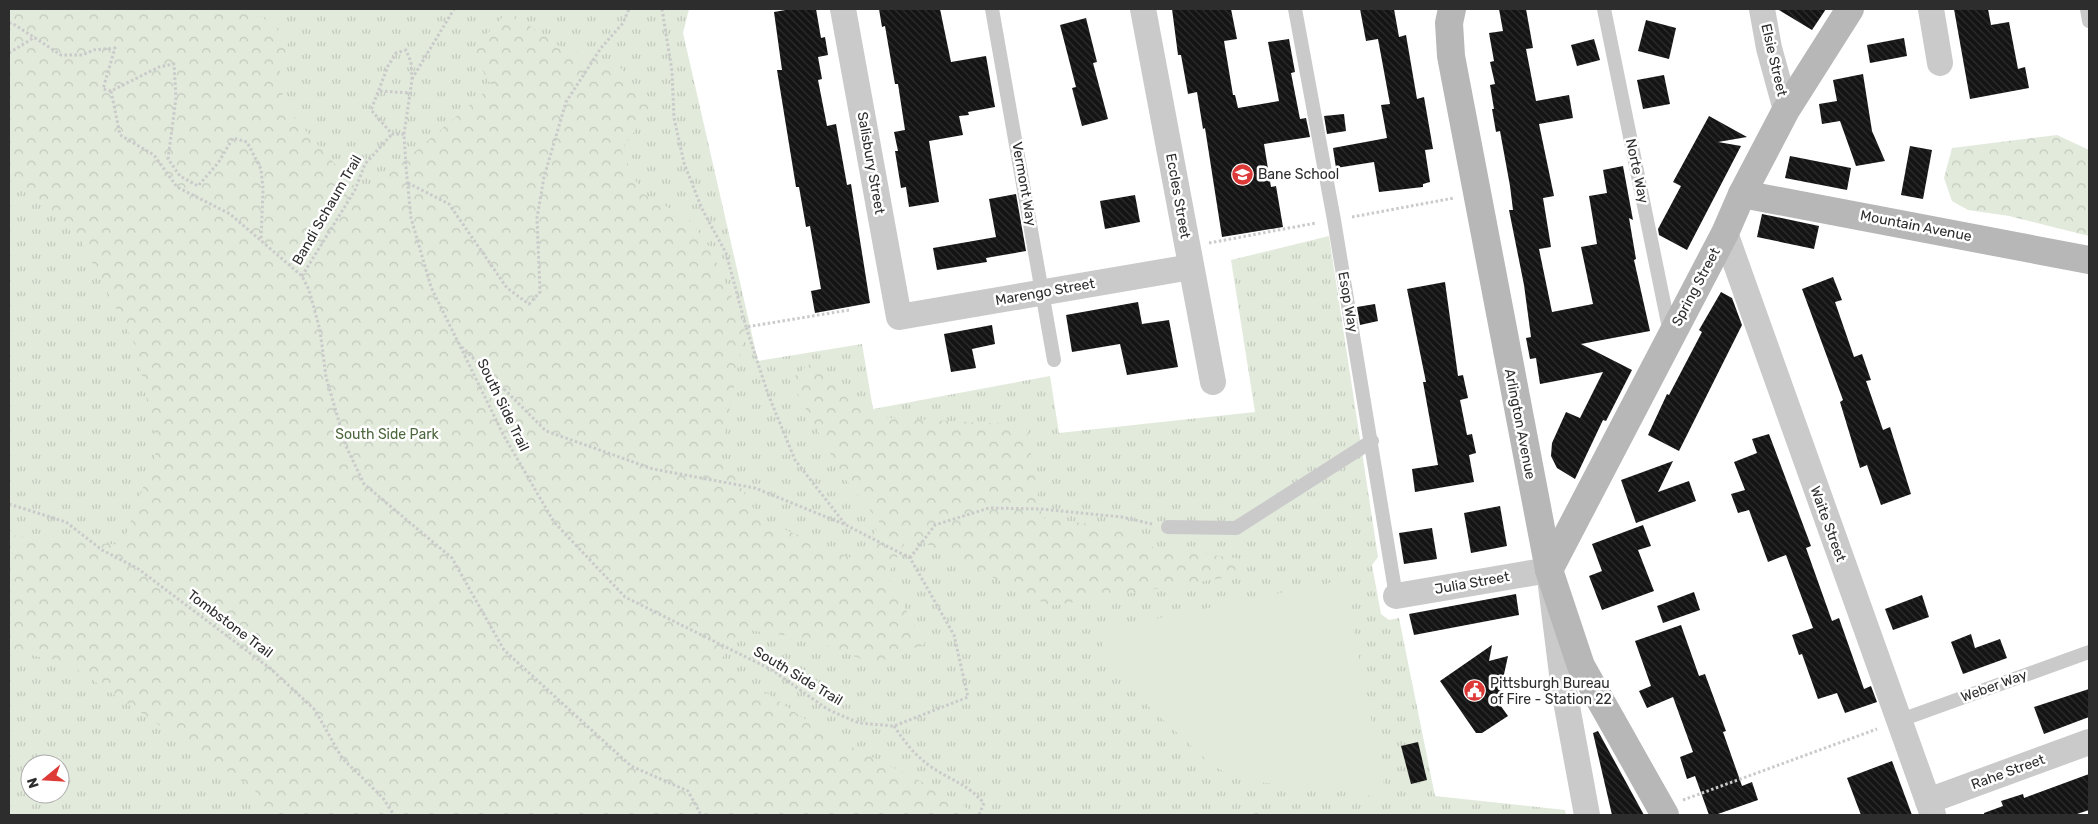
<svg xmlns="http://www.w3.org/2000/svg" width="2098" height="824" font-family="Rubik,sans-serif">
  <defs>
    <pattern id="grass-tufts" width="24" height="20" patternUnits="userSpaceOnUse" patternTransform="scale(1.25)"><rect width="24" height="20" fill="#e2eadc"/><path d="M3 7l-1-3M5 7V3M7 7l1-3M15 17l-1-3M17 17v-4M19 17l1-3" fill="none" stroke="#c2c9bd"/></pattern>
    <pattern id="forest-crowns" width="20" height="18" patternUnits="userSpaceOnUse" patternTransform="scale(1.25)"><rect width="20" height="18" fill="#e2eadc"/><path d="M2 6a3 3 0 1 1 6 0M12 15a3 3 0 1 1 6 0" fill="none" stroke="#c2c9bd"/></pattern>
    <pattern id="building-back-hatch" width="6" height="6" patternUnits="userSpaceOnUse" patternTransform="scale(1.25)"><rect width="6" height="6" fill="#141414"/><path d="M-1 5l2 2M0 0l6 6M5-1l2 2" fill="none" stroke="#2e2e2e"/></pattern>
  </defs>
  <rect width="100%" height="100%" fill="#fff"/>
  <path fill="url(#grass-tufts)" fill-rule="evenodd" d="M9 9H689L683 33 758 361 862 344 873 409 1050 376 1059 433 1255 412 1231 260 1329 236 1378 557 1372 565 1381 614 1389 620 1399 618 1435 796 1565 810 1566 815H9ZM30 764H60V794H30Z"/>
  <g fill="url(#forest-crowns)">
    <polygon points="9,9 251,9 290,37 280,70 284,106 363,196 492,86 471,52 508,11 559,46 621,68 651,108 621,150 642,193 689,219 711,249 745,328 721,455 760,519 858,561 880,523 842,475 790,380 816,359 872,417 1026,425 1042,518 1122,528 1140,545 1249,560 1235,576 1050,606 909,535 887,576 925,644 873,664 812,639 741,629 720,661 828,735 944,793 977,815 264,815 255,790 66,662 9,651 9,535 122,545 157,450 136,347 81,241 9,171"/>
    <polygon points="2057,135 2089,150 2089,236 2009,216 1968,210 1952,201 1944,178 1952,148"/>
    <polygon points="1242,811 1286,815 1240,815"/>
  </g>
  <polygon fill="#e2eadc" points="1334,579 1348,589 1344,599 1347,599 1349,608 1387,799 1319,786 1250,782 1214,767 1145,703 1110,663 1097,631 1314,586 1320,585 1323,588"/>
  <g fill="url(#building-back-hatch)">
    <polygon points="791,9 816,9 821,38 825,37 828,55 818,57 822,79 818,80 827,126 836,124 847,185 851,184 870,303 815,313 811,291 821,289 810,226 806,227 799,187 796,187 777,70 782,70 774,12"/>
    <polygon points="879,9 940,9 951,62 986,56 995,107 968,112 969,115 959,116 963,135 929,141 939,202 909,207 906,187 901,188 895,151 898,151 894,132 905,130 898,84 895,84 885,26 882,27"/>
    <polygon points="1172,9 1231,9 1237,39 1224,41 1233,95 1235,95 1238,108 1279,101 1268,42 1289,39 1295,72 1291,73 1300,119 1306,118 1310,137 1264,144 1271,187 1276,186 1283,227 1222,237 1205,128 1203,129 1197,92 1188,94 1181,55 1178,55"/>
    <polygon points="1360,9 1394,9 1399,37 1406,35 1417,99 1424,97 1433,149 1425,150 1430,182 1423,184 1423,187 1379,192 1374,162 1336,168 1333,148 1387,138 1381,105 1390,104 1378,39 1366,41"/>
    <polygon points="1499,9 1526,9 1533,48 1526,49 1536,101 1569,95 1573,118 1539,124 1554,196 1543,198 1551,247 1539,249 1552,312 1593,304 1581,247 1597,244 1589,196 1607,193 1603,170 1623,166 1633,220 1629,218 1636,259 1634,260 1650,331 1581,344 1632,370 1606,421 1603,420 1575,479 1557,468 1551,456 1552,443 1566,412 1580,418 1603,372 1540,384 1536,358 1530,359 1526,338 1531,337 1524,285 1509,210 1513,210 1510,186 1500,131 1496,132 1492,109 1494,109 1490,85 1495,84 1490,62 1494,61 1489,33 1503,31"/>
    <polygon points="1777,9 1826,9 1812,30"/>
    <polygon points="1954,9 1988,9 1991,25 2009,22 2018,69 2025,67 2029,88 1970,99"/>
    <polygon points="1086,18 1097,62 1093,63 1108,119 1082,126 1072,88 1076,87 1060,25"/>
    <polygon points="1646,20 1676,28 1669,59 1638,51"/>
    <polygon points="1904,38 1907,56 1870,63 1867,45"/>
    <polygon points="1594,39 1600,60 1577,66 1571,45"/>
    <polygon points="1863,74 1872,131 1885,161 1856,166 1840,121 1822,124 1819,104 1837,101 1833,80"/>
    <polygon points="1664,75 1670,104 1643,109 1637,80"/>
    <polygon points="1344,114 1346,131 1327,134 1324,116"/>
    <polygon points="1709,116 1747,137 1718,142 1741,146 1687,250 1659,235 1658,229 1681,186 1673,182"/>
    <polygon points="1910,146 1932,150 1923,199 1901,195"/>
    <polygon points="1790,156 1851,168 1847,190 1785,178"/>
    <polygon points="1016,194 1026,251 986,258 987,262 937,270 933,248 996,237 989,199"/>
    <polygon points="1135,195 1140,222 1105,229 1100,201"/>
    <polygon points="1762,214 1819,226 1814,249 1757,237"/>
    <polygon points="1833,277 1842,300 1835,302 1854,357 1862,354 1871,380 1866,381 1883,430 1890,427 1911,494 1881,505 1867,465 1860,468 1840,402 1843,400 1802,289"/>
    <polygon points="1445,282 1458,376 1463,375 1468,398 1460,400 1467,435 1472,434 1476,453 1469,455 1474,482 1415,492 1412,469 1438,465 1423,382 1426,382 1407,289"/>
    <polygon points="1721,292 1732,298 1742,325 1679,451 1648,435 1667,394 1669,395 1702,332 1699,330"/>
    <polygon points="1138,302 1142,324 1169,320 1178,367 1127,375 1120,344 1072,352 1066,315"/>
    <polygon points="1375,304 1378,321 1360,325 1357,307"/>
    <polygon points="992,325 995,344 972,349 976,368 951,372 944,334"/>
    <polygon points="1769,434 1811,546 1806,548 1832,621 1839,618 1864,689 1871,686 1877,702 1845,713 1837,693 1818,699 1802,654 1799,655 1792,635 1813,628 1786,555 1768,562 1749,510 1738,513 1731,494 1745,490 1734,462 1757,453 1752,439"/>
    <polygon points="1673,461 1658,492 1689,481 1696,501 1636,523 1621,480"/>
    <polygon points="1500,506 1507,546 1471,553 1464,513"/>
    <polygon points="1643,525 1651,546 1638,550 1654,591 1602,610 1589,576 1602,571 1592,544"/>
    <polygon points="1432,528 1437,559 1404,564 1399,533"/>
    <polygon points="1694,592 1700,610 1663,623 1657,606"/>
    <polygon points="1516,594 1519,615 1414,635 1409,614"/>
    <polygon points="1922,595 1929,617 1893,630 1885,609"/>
    <polygon points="1681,625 1699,676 1705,674 1726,731 1723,732 1742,786 1752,782 1758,800 1715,815 1709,815 1695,776 1687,779 1680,757 1693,752 1673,697 1647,708 1639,691 1651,686 1635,641"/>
    <polygon points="1971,634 1975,648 2000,639 2007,658 1963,674 1951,642"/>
    <polygon points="1492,645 1489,661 1508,656 1498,702 1508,716 1482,733 1476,733 1440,681"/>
    <polygon points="2089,689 2089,717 2044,734 2034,707"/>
    <polygon points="1598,731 1644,815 1612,815 1593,733"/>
    <polygon points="1418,742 1427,780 1411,784 1401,746"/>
    <polygon points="1892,761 1912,815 1861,815 1847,778"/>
    <polygon points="2089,774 2089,810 2074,815 1984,815 1984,813 2003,806 2001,801 2023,794 2024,798"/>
  </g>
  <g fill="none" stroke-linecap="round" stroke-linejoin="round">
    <g stroke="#cacaca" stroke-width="3" stroke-dasharray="2.5 2.5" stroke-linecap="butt">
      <polyline points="662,9 672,71 674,118 684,163 702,209 726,253 746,327"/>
      <polyline points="9,23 12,23 61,55 82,55 94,50 115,48 103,89 111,91 159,67 174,64 176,98 168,159 180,176 198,186 218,163 233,138 247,142 261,169 263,189 261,241"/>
      <polyline points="9,53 35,37"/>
      <polyline points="412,79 454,9"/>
      <polyline points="111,91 120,135 154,155 177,187 230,214 302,276 309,290 320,330 326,377 346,446 364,484 452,558 504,650 631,766 688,791 701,815"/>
      <polyline points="380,91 410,93"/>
      <polyline points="404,134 392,134 371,110 388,66 396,53 406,50 411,62 412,80 404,134 406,167 411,218 431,287 504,436 554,522 625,597 772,670 827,709 859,723 894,726 968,697 954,635 910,558 846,525 755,488 653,469 546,431 462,347"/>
      <polyline points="408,183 449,204 507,288 529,304 540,292 537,218 544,177 566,102 601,48 623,23 629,9"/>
      <polyline points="1352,217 1454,198"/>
      <polyline points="1209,243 1316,223"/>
      <polyline points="302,276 355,190 365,164 392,134"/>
      <polyline points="9,504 66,522 102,550 137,568 271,669 315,710 342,758 383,798 394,815"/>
      <polyline points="845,524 795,460 768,394 746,327 849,310"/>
      <polyline points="910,558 935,525 989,508 1041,509 1122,517 1152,524"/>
      <path d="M894 726C906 744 918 759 936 770 957 783 966 784 984 803L979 815"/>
      <polyline points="1683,800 1877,729"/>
    </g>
    <g stroke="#cacaca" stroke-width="14">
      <polyline points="992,9 1054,360"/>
      <polyline points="1295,9 1334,220 1396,596"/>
      <polyline points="1604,9 1670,333"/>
      <polyline points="2087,9 2089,21"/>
      <polyline points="1168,527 1236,528 1372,441"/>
      <polyline points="1898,721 2089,652"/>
    </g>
    <g stroke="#cacaca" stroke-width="26">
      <polyline points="843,9 899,317 1191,267"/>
      <polyline points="1143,9 1213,382"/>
      <polyline points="1762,9 1769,48 1786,110"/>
      <polyline points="1931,9 1940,63"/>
      <polyline points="1725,233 1933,815"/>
      <polyline points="1396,596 1549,570 1564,690 1587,815"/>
      <polyline points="1928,801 2089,742"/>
    </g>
    <g stroke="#b7b7b7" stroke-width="28">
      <polyline points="1452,9 1449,23 1451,56 1549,570 1581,666 1665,815"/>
      <polyline points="1742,194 2089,260"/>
      <polyline points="1549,570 1725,233 1742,194 1786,110 1850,9"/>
    </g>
  </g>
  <defs>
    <symbol id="school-disc" viewBox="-11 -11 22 22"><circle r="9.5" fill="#dd3937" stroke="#fff"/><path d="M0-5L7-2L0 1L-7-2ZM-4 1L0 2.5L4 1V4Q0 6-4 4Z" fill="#fff"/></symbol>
    <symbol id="civic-disc" viewBox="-11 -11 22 22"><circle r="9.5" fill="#dd3937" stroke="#fff"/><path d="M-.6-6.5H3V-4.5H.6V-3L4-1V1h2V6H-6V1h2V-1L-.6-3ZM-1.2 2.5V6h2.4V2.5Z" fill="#fff"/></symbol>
  </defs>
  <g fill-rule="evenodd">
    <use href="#school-disc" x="1230" y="162" width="25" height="25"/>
    <use href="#civic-disc" x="1462" y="678" width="25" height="25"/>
  </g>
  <g text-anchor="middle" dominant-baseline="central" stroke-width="5" stroke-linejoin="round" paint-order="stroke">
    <g font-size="14" fill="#2d2d2d" stroke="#fff">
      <text transform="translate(1774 60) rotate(77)">Elsie Street</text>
      <text transform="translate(871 163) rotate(80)">Salisbury Street</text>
      <text transform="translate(1637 171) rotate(78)">Norte Way</text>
      <text transform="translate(1024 184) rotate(80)">Vermont Way</text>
      <text transform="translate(1178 196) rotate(80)">Eccles Street</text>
      <text transform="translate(327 210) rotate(-60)">Bandi Schaum Trail</text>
      <text transform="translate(1916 226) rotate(11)">Mountain Avenue</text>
      <text transform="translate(1696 287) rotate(-62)">Spring Street</text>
      <text transform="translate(1045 292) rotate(-10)">Marengo Street</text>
      <text transform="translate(1348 302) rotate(80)">Esop Way</text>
      <text transform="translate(503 405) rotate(64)">South Side Trail</text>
      <text transform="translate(1520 424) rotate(79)">Arlington Avenue</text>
      <text transform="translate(1828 524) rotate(70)">Waite Street</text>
      <text transform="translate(1472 583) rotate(-10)">Julia Street</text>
      <text transform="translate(230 624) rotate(37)">Tombstone Trail</text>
      <text transform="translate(798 676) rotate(31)">South Side Trail</text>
      <text transform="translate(1994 686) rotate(-20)">Weber Way</text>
      <text transform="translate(2008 772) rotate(-20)">Rahe Street</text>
    </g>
    <g font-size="14" fill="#2d2d2d" stroke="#fff" text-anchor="start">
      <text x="1258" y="174">Bane School</text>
      <text x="1490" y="683">Pittsburgh Bureau<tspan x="1490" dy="16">of Fire - Station 22</tspan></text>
    </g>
    <g font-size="14" fill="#4d673d" stroke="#fff">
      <text x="387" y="434">South Side Park</text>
    </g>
  </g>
  <rect width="2098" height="824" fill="none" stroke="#2d2d2d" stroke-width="20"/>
  <g transform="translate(45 779) rotate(252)"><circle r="24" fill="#ffffff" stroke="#ababab"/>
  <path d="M0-4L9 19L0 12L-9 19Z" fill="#dd3937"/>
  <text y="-8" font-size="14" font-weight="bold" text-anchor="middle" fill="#2d2d2d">N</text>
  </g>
</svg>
